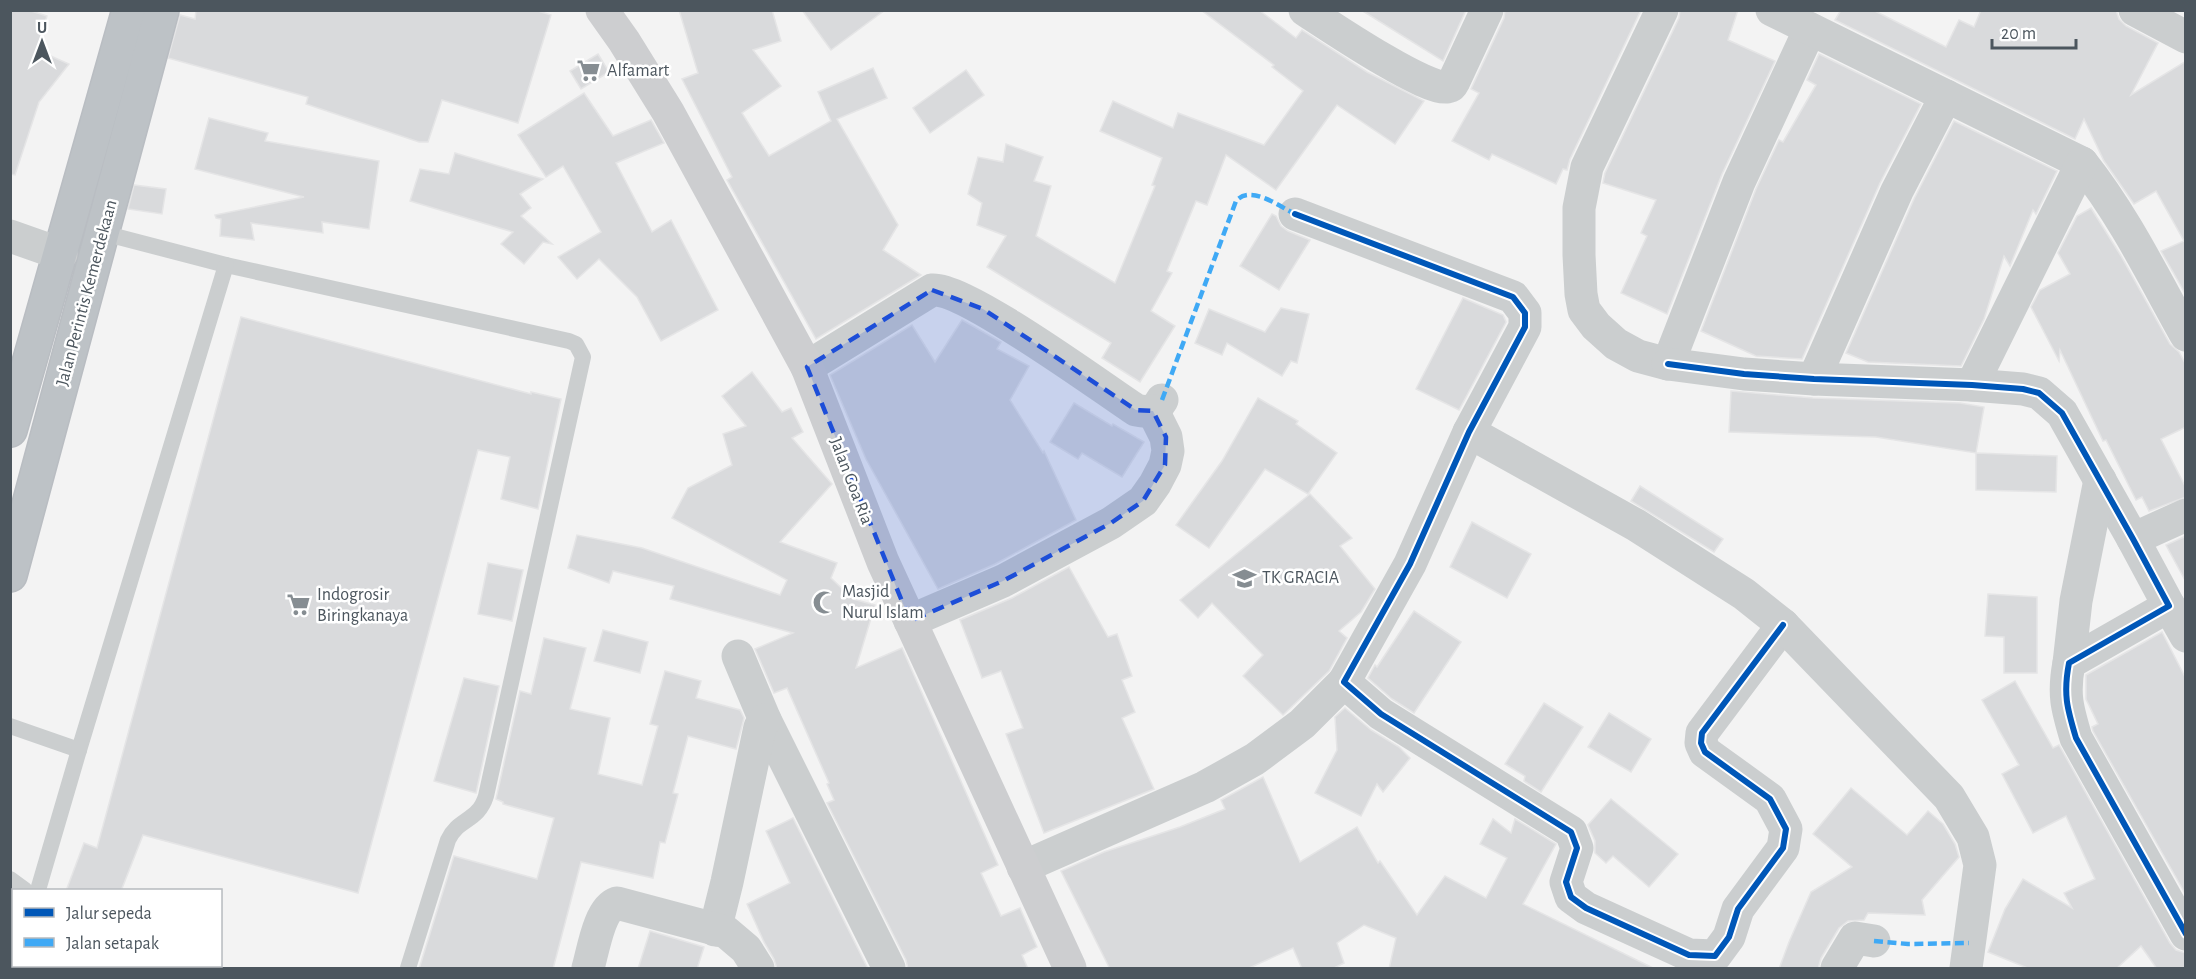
<svg xmlns="http://www.w3.org/2000/svg" width="2196" height="979" font-family="'Alegreya Sans',sans-serif">
  <rect width="100%" height="100%" fill="#f3f3f3"/>
  <g fill="#d9dadc" stroke="#e5e5e6" stroke-width="1.5">
    <polygon points="10,10 28,10 47,16 37,50 69,64 39,102 15,175 10,174"/>
    <polygon points="196,10 535,10 551,15 518,123 442,100 428,142 419,142 306,104 308,97 168,58 180,15 195,19"/>
    <polygon points="679,10 772,10 781,41 753,50 781,86 742,113 769,156 831,121 818,92 873,68 887,98 837,119 898,225 883,250 921,275 816,339 727,180 732,177 682,79 698,73"/>
    <polygon points="802,10 885,10 831,50"/>
    <polygon points="1201,10 1259,10 1296,38 1302,30 1367,72 1424,101 1395,144 1337,105 1276,190 1226,155 1207,205 1196,201 1167,271 1172,273 1151,311 1175,326 1140,382 1102,358 1111,343 987,267 1006,236 977,225 982,203 968,194 978,157 1003,162 1006,144 1043,157 1034,181 1051,186 1036,236 1115,283 1155,186 1152,185 1162,158 1100,131 1113,101 1173,128 1178,113 1264,145 1303,91 1272,67 1274,65"/>
    <polygon points="1361,10 1466,10 1443,61"/>
    <polygon points="1505,10 1641,10 1570,159 1567,170 1563,169 1556,184 1492,154 1489,160 1452,141 1479,93 1471,89 1504,18"/>
    <polygon points="1680,10 1738,10 1728,40 1775,61 1722,174 1667,314 1621,293 1647,236 1641,233 1656,200 1603,183 1605,173 1679,18"/>
    <polygon points="1841,10 1873,10 1946,47 1959,20 1974,27 1981,10 2116,10 2119,19 2126,26 2158,43 2131,95 2186,61 2186,295 2161,251 2184,241 2156,191 2134,204 2104,161 2084,119 2075,139 1835,20"/>
    <polygon points="598,54 609,72 581,89 570,71"/>
    <polygon points="1819,54 1921,104 1880,183 1802,359 1756,356 1701,331 1756,189 1779,140 1783,142 1816,85 1807,80"/>
    <polygon points="966,70 984,95 930,133 913,108"/>
    <polygon points="584,93 613,136 651,120 664,143 616,163 652,232 671,220 718,310 661,341 637,297 599,259 577,279 558,257 601,232 563,166 546,177 518,135"/>
    <polygon points="209,118 268,133 265,141 379,161 369,229 322,222 323,233 251,223 254,240 220,236 221,219 216,218 215,215 304,197 195,169"/>
    <polygon points="1954,121 2057,171 2036,214 2033,210 2010,266 2004,256 1984,319 1961,366 1868,362 1846,353 1914,199"/>
    <polygon points="455,153 543,179 520,194 531,208 521,216 552,244 543,242 524,264 501,244 513,232 410,201 420,169 449,174"/>
    <polygon points="134,185 166,189 162,214 128,209"/>
    <polygon points="2091,208 2121,256 2170,344 2179,352 2186,365 2186,427 2161,439 2186,488 2186,497 2149,511 2142,497 2136,500 2106,440 2103,441 2060,350 2059,361 2031,307 2040,290 2070,274 2058,253 2077,216"/>
    <polygon points="1272,214 1276,216 1281,226 1288,231 1310,240 1279,290 1240,266"/>
    <polygon points="1463,298 1503,315 1506,322 1459,410 1416,389"/>
    <polygon points="1281,308 1309,314 1297,363 1291,361 1282,376 1227,343 1222,355 1195,343 1209,309 1265,332"/>
    <polygon points="241,317 531,394 531,392 561,399 538,509 501,499 510,457 478,450 358,893 143,835 121,891 66,891 84,843 97,848"/>
    <polygon points="962,320 1001,342 997,349 1029,366 1010,400 1043,453 1044,451 1076,520 995,564 938,589 866,459 830,375 912,325 935,362"/>
    <polygon points="752,372 782,412 791,408 803,432 792,438 832,484 780,542 837,563 831,578 853,599 875,605 856,668 902,648 998,865 981,873 1001,916 1020,908 1037,947 1022,955 1028,969 908,969 906,960 827,803 834,800 827,784 829,783 787,688 774,693 755,649 793,633 670,599 674,586 613,571 609,583 568,568 577,535 642,548 780,595 787,580 672,518 688,488 732,465 723,434 746,426 722,396"/>
    <polygon points="1731,391 1813,398 1960,403 1984,407 1976,453 1876,437 1729,432"/>
    <polygon points="1258,398 1298,421 1296,424 1337,453 1308,494 1265,469 1209,548 1176,525 1222,461"/>
    <polygon points="1074,403 1112,426 1113,424 1144,442 1122,477 1082,453 1078,459 1050,442"/>
    <polygon points="1976,453 2057,456 2056,492 1976,490"/>
    <polygon points="1640,486 1723,539 1714,552 1631,501"/>
    <polygon points="1310,494 1352,538 1340,546 1375,589 1361,612 1339,631 1347,638 1329,671 1283,715 1243,676 1263,655 1212,603 1198,618 1180,600"/>
    <polygon points="1472,522 1531,554 1507,598 1450,567"/>
    <polygon points="2186,536 2186,582 2166,545"/>
    <polygon points="488,563 523,570 512,621 478,614"/>
    <polygon points="1069,567 1108,637 1117,634 1132,676 1122,680 1135,712 1122,718 1154,789 1044,833 1006,734 1023,728 1001,671 982,678 960,620 1012,598"/>
    <polygon points="1988,594 2037,597 2037,673 2004,673 2004,637 1985,636"/>
    <polygon points="1414,611 1461,642 1414,713 1392,699 1368,678 1375,665 1377,667"/>
    <polygon points="603,630 648,642 640,673 594,661"/>
    <polygon points="2162,632 2186,679 2186,895 2093,731 2092,727 2098,724 2086,699 2086,675"/>
    <polygon points="544,638 586,648 570,709 610,718 598,774 642,785 658,726 650,724 665,671 701,681 696,698 740,710 744,718 736,749 688,736 673,793 678,794 665,843 660,842 653,878 581,862 553,969 419,969 454,856 537,879 554,818 503,804 503,802 496,799 520,691 531,694"/>
    <polygon points="464,678 499,686 476,793 434,781"/>
    <polygon points="2015,681 2053,748 2059,745 2170,943 2176,950 2186,953 2186,969 2157,969 2141,946 2116,969 2030,969 1988,952 2005,909 2023,879 2072,908 2064,893 2095,879 2066,816 2033,833 2002,774 2019,765 1982,700"/>
    <polygon points="1544,703 1583,727 1541,792 1524,781 1525,776 1505,764"/>
    <polygon points="1345,708 1371,730 1399,747 1410,758 1383,792 1377,784 1361,816 1315,793 1337,750 1335,717"/>
    <polygon points="1609,713 1651,739 1631,772 1588,747"/>
    <polygon points="1263,777 1300,862 1357,827 1378,863 1380,861 1417,915 1445,876 1486,898 1507,858 1480,844 1493,819 1511,833 1515,819 1556,844 1523,904 1655,969 1389,969 1396,938 1364,925 1337,943 1344,963 1332,969 1302,969 1293,948 1247,969 1110,969 1061,871 1104,852 1180,827 1225,809 1221,800"/>
    <polygon points="1851,788 1907,835 1928,811 1943,824 1955,844 1959,857 1922,900 1925,915 1868,913 1864,920 1848,921 1839,928 1821,958 1818,969 1779,969 1789,942 1811,892 1852,867 1813,834"/>
    <polygon points="1611,799 1678,854 1649,887 1613,856 1606,863 1595,853 1595,841 1588,825"/>
    <polygon points="793,818 868,969 777,969 774,959 764,942 747,904 790,883 766,831"/>
    <polygon points="650,931 704,947 697,969 638,969"/>
  </g>
  <g fill="none" stroke-linecap="round" stroke-linejoin="round">
    <defs>
      <g id="highway">
        <polyline points="10,430 129,10"/>
        <polyline points="10,575 162,10"/>
      </g>
    </defs>
    <use href="#highway" stroke="#b9bdc2" stroke-width="36"/>
    <g stroke="#cbcecf" stroke-width="16">
      <path d="M103 233 226 265 569 341 576 344 583 357 486 796C478 822 458 818 448 840L408 968"/>
      <polyline points="10,726 79,750"/>
      <polyline points="10,879 25,890"/>
      <polyline points="38,890 79,750 226,265"/>
      <polyline points="111,966 115,968"/>
    </g>
    <g stroke="#cbcecf" stroke-width="33">
      <path d="M1305 10C1328 25 1426 91 1447 87 1452 86 1452 85 1454 81L1487 10"/>
      <polyline points="1662,10 1587,167 1579,208 1579,255 1581,294 1584,310 1596,326 1616,344 1638,356 1668,364 1739,182 1810,29"/>
      <path d="M1772 10 2082 163C2124 216 2153 276 2186 335"/>
      <polyline points="2135,10 2186,37"/>
      <polyline points="1295,214 1513,297 1525,313 1525,327 1469,432 1410,564 1344,682 1381,714 1571,832 1577,848 1566,882 1571,897 1586,908 1689,955 1715,956 1729,937 1738,909 1783,848 1786,829 1770,799 1705,752 1701,743 1702,733 1783,625"/>
      <polyline points="10,236 61,254"/>
      <path d="M1668 364 1744 374 1814 379 1972 385 2023 389 2039 393 2062 413 2133 539 2169 606 2069 663C2063 694 2067 708 2076 738L2186 934"/>
      <path d="M807 367 932 290C965 287 1101 387 1136 410 1149 413 1155 412 1162 400"/>
      <polyline points="1814,379 1897,191 1946,96"/>
      <polyline points="1972,385 2082,163"/>
      <polyline points="1469,432 1636,525 1744,594 1783,625 1949,797 1973,837 1980,865 1966,968"/>
      <polyline points="2133,539 2186,515"/>
      <polyline points="2169,606 2186,636"/>
      <polyline points="910,621 1003,581 1111,523 1143,501 1155,484 1165,465 1168,451 1166,437 1153,411"/>
      <polyline points="738,656 765,720 889,968"/>
      <polyline points="2069,663 2076,601 2100,480"/>
      <polyline points="1023,867 1205,787 1255,759 1302,724 1344,682"/>
      <polyline points="715,930 727,882 760,727 765,720"/>
      <path d="M588 968C593 951 599 909 617 903L726 932 746 949 758 968"/>
      <polyline points="1837,968 1855,938 1874,941"/>
    </g>
    <polyline stroke="#cdced0" stroke-width="33" points="602,10 624,41 668,112 807,367 883,562 1070,968"/>
    <use href="#highway" stroke="#bdc2c6" stroke-width="33"/>
    <g stroke="#3fa9f5" stroke-width="4.5" stroke-dasharray="9 4.5" stroke-linecap="butt">
      <path d="M1162 400 1236 201C1251 184 1280 207 1295 214"/>
      <polyline points="1874,941 1908,944 1969,943"/>
    </g>
    <defs>
      <g id="cycleway">
        <polyline points="1295,214 1513,297 1525,313 1525,327 1469,432 1410,564 1344,682 1381,714 1571,832 1577,848 1566,882 1571,897 1586,908 1689,955 1715,956 1729,937 1738,909 1783,848 1786,829 1770,799 1705,752 1701,743 1702,733 1783,625"/>
        <path d="M1668 364 1744 374 1814 379 1972 385 2023 389 2039 393 2062 413 2133 539 2169 606 2069 663C2063 694 2067 708 2076 738L2186 934"/>
      </g>
    </defs>
    <use href="#cycleway" stroke="#fff" stroke-width="10"/>
    <use href="#cycleway" stroke="#0057b8" stroke-width="6"/>
  </g>
  <path fill="#1d4ed8" fill-opacity="0.2" stroke="#1d4ed8" stroke-width="4.5" stroke-dasharray="12 8" stroke-linejoin="round" d="M932 290 983 309 1136 410 1153 411 1166 437 1165 465 1143 501 1111 523 1003 581 910 621 807 367Z"/>
  <defs>
    <symbol id="supermarket-bare" viewBox="-9 -9 18 18"><path d="M-6-5.5h2.5l.6 2H6L4.5 2H-2.5L-4.4-4H-6ZM-1.5 3.2a1.3 1.3 0 1 0 .1 0ZM3 3.2a1.3 1.3 0 1 0 .1 0Z" fill="#868d92" stroke="#fff" stroke-width="2.5" paint-order="stroke"/></symbol>
    <symbol id="school-bare" viewBox="-9 -9 18 18"><path d="M0-5L7-2L0 1L-7-2ZM-4 1L0 2.5L4 1V4Q0 6-4 4Z" fill="#868d92" stroke="#fff" stroke-width="2.5" paint-order="stroke"/></symbol>
    <symbol id="mosque-bare" viewBox="-9 -9 18 18"><path d="M3.5-4.9A6 6 0 1 0 3.5 4.9A5 5 0 1 1 3.5-4.9Z" fill="#868d92" stroke="#fff" stroke-width="2.5" paint-order="stroke"/></symbol>
  </defs>
  <g fill-rule="evenodd">
    <use href="#supermarket-bare" x="572" y="54" width="33" height="33"/>
    <use href="#school-bare" x="1228" y="562" width="33" height="33"/>
    <use href="#mosque-bare" x="808" y="586" width="33" height="33"/>
    <use href="#supermarket-bare" x="282" y="588" width="33" height="33"/>
  </g>
  <g text-anchor="middle" dominant-baseline="central" stroke-width="5" stroke-linejoin="round" paint-order="stroke">
    <g font-size="18" fill="#4c565e" stroke="#fff" text-anchor="start">
      <text x="607" y="71">Alfamart</text>
      <text x="1262" y="578">TK GRACIA</text>
      <text x="842" y="592">Masjid<tspan x="842" dy="21">Nurul Islam</tspan></text>
      <text x="317" y="595">Indogrosir<tspan x="317" dy="21">Biringkanaya</tspan></text>
    </g>
    <g font-size="18" fill="#4c565e" stroke="#fff">
      <text transform="translate(87 293) rotate(-75)">Jalan Perintis Kemerdekaan</text>
      <text transform="translate(851 481) rotate(69)">Jalan Goa Ria</text>
    </g>
  </g>
  <rect width="2196" height="979" fill="none" stroke="#4c565e" stroke-width="24"/>
  <rect x="12" y="889" width="210" height="78" fill="#ffffff" stroke="#b7bbbf" stroke-width="1.5"/>
  <rect x="24" y="908" width="30" height="9" fill="#0057b8" stroke="#b7bbbf" stroke-width="1.5"/>
  <text x="66" y="919" font-size="18" fill="#4c565e">Jalur sepeda</text>
  <rect x="24" y="938" width="30" height="9" fill="#3fa9f5" stroke="#b7bbbf" stroke-width="1.5"/>
  <text x="66" y="949" font-size="18" fill="#4c565e">Jalan setapak</text>
  <g transform="translate(42 42)" stroke="#ffffff" stroke-width="4.5" paint-order="stroke">
  <path d="M0-4.5L10 22L0 15L-10 22Z" fill="#4c565e"/>
  <text y="-9" font-size="16" font-weight="bold" text-anchor="middle" fill="#4c565e">U</text>
  </g>
  <path d="M1992 39v9h84v-9" fill="none" stroke="#4c565e" stroke-width="3"/>
  <text x="2001" y="39" font-size="18" fill="#4c565e" stroke="#ffffff" stroke-width="4.5" paint-order="stroke">20 m</text>
</svg>
